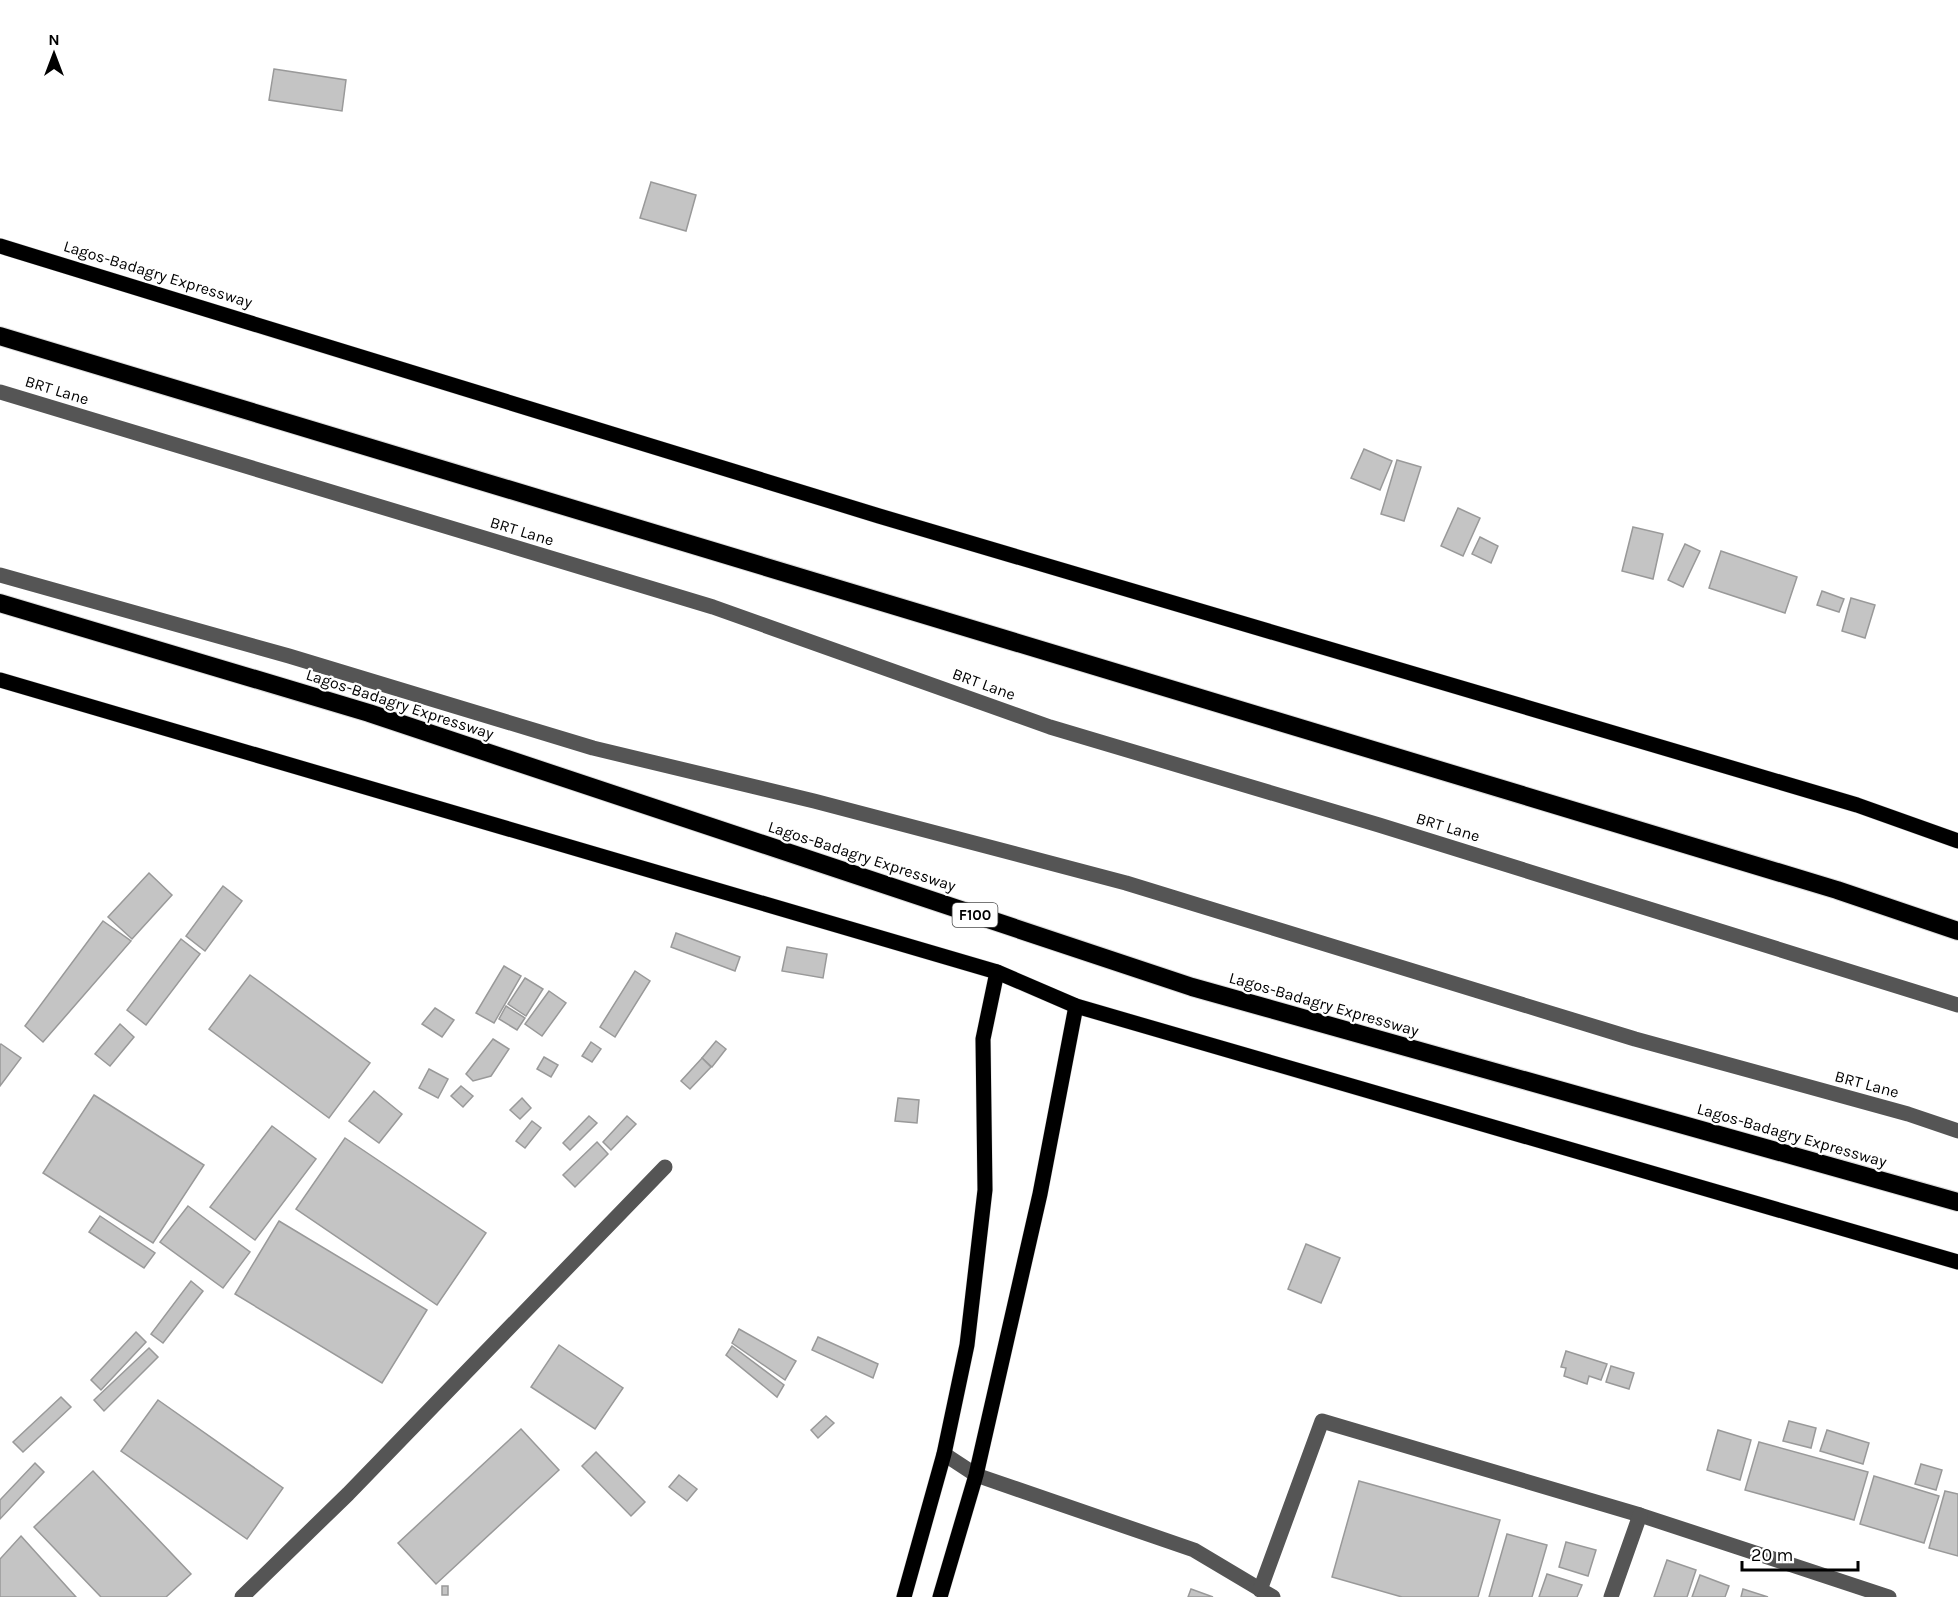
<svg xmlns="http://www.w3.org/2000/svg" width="1958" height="1597" font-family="Karla,sans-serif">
  <rect width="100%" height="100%" fill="#fff"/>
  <g fill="#c4c4c4" stroke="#999" stroke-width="1.5">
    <polygon points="274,69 346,80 342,111 269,100"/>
    <polygon points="651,182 696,195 686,231 640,218"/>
    <polygon points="1364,449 1392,461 1380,490 1351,478"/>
    <polygon points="1397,460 1421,467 1404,521 1381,514"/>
    <polygon points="1458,508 1480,518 1463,556 1441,546"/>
    <polygon points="1633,527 1663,534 1653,579 1622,571"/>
    <polygon points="1480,537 1498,546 1491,563 1472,554"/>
    <polygon points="1685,544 1700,551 1683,587 1668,580"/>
    <polygon points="1721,551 1797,577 1785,613 1709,588"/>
    <polygon points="1822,591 1844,599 1839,612 1817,605"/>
    <polygon points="1851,598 1875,605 1865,638 1842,631"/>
    <polygon points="149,873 172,895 132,939 108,917"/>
    <polygon points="223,886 242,901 205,951 186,936"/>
    <polygon points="103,921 131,941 43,1042 25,1026"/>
    <polygon points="676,933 740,957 735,971 671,947"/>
    <polygon points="181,939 200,954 146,1025 127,1010"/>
    <polygon points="787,947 827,954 823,978 782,971"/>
    <polygon points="504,966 521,976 494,1023 476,1013"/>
    <polygon points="635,971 650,981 615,1037 600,1027"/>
    <polygon points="250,975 370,1063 329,1118 209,1029"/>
    <polygon points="525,978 543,989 526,1016 508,1004"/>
    <polygon points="549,991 566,1003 542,1036 525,1024"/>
    <polygon points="506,1006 525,1018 517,1030 499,1019"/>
    <polygon points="435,1008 454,1020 442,1037 422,1024"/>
    <polygon points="120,1024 134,1037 110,1066 95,1054"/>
    <polygon points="493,1039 509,1049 491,1076 473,1081 466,1074"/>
    <polygon points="716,1041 726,1049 712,1067 702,1058"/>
    <polygon points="591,1042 601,1049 592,1062 582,1056"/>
    <polygon points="1,1044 21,1058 0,1086 0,1045"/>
    <polygon points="544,1057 558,1065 551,1077 537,1069"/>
    <polygon points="702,1058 711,1067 690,1089 681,1081"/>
    <polygon points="429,1069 448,1079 438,1098 419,1088"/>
    <polygon points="461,1086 473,1096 463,1107 451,1096"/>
    <polygon points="374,1091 402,1114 379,1143 349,1121"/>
    <polygon points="94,1095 204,1165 153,1243 43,1173"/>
    <polygon points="522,1098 531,1108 520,1119 510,1110"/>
    <polygon points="898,1098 919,1100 917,1123 895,1121"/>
    <polygon points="589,1116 597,1123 570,1150 563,1143"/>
    <polygon points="627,1116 636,1124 611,1150 603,1142"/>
    <polygon points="532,1121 541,1128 525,1148 516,1141"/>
    <polygon points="272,1126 316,1159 255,1240 210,1207"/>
    <polygon points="345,1138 486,1233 437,1305 296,1209"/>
    <polygon points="597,1142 608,1154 575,1187 563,1175"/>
    <polygon points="188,1206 250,1252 223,1288 160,1242"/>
    <polygon points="100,1216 155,1253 144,1268 89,1232"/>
    <polygon points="279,1221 427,1310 382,1383 235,1294"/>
    <polygon points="1306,1244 1340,1258 1321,1303 1288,1289"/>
    <polygon points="191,1281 203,1291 163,1343 151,1334"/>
    <polygon points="739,1329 796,1361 785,1380 732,1343"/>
    <polygon points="136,1332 146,1342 101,1390 91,1380"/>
    <polygon points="818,1337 878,1364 873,1378 812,1350"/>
    <polygon points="559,1345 623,1388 595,1429 531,1387"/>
    <polygon points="732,1346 784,1385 777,1397 726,1355"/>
    <polygon points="149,1348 158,1357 104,1411 94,1400"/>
    <polygon points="1566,1351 1607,1364 1601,1380 1589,1376 1587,1384 1564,1376 1566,1368 1561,1367"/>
    <polygon points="1611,1366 1634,1373 1629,1389 1606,1382"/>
    <polygon points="61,1397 71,1407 23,1452 13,1442"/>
    <polygon points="158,1400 283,1488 247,1539 121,1451"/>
    <polygon points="826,1416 834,1423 818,1438 811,1430"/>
    <polygon points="1789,1421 1816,1428 1811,1448 1783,1441"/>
    <polygon points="521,1429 559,1470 436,1584 398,1543"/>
    <polygon points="1718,1430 1751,1440 1740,1480 1707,1470"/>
    <polygon points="1827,1430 1869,1443 1863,1464 1820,1451"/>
    <polygon points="1759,1442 1868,1472 1854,1520 1745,1490"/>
    <polygon points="596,1452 645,1502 631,1516 582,1466"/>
    <polygon points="35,1463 44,1472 0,1519 0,1500"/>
    <polygon points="1921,1464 1942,1470 1936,1490 1915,1484"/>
    <polygon points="93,1471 191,1574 166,1597 101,1597 34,1527"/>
    <polygon points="679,1475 697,1489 687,1501 669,1487"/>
    <polygon points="1874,1476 1939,1496 1924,1543 1860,1524"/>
    <polygon points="1359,1481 1500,1520 1478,1597 1402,1597 1332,1577"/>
    <polygon points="1945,1491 1958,1494 1958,1556 1929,1548"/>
    <polygon points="1507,1534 1547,1545 1532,1597 1489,1597"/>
    <polygon points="21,1536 76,1597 0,1597 0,1559"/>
    <polygon points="1566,1542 1596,1550 1588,1576 1559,1567"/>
    <polygon points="1667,1560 1696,1570 1687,1597 1654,1597"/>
    <polygon points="1547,1574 1582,1585 1577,1597 1539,1597"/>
    <polygon points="1700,1575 1729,1586 1725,1597 1692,1597"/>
    <rect x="442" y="1586" width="6" height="9"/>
    <polygon points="1191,1589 1213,1597 1188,1597"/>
    <polygon points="1743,1589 1768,1597 1741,1597"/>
  </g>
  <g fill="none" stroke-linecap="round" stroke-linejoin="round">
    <defs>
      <g id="major">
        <polyline points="0,246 879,516 1857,805 1958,841"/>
        <polyline points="0,680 997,972 1076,1006 1958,1262"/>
        <polyline points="904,1597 944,1454 967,1345 985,1190 983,1039 997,972"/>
        <polyline points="940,1597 976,1475 1040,1194 1076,1006"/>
      </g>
      <g id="highway">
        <polyline points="0,336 1837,890 1958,931"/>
        <polyline points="0,603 369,713 1192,987 1958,1202"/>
      </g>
    </defs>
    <use href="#major" stroke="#dbdbdb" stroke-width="16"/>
    <use href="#highway" stroke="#dbdbdb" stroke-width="20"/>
    <g stroke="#555" stroke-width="15">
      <polyline points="0,392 713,607 1050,727 1379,825 1958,1005"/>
      <polyline points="0,575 289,656 593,748 814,801 1126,883 1635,1039 1908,1114 1958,1131"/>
      <polyline points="944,1454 976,1475 1194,1550 1273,1597"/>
      <polyline points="1260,1590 1322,1421 1640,1515 1889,1597"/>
      <polyline points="242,1597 348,1494 665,1167"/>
      <polyline points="1611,1597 1640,1515"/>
    </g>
    <use href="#major" stroke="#000" stroke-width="15"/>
    <use href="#highway" stroke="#000" stroke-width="18"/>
  </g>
  <g text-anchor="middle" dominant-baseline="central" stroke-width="4.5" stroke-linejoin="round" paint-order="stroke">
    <rect fill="#fff" stroke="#4c4c4c" stroke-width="1.5" x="952.5" y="903" width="45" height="24" rx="4.5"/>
    <g font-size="15" font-weight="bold" fill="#000">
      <text x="975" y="915">F100</text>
    </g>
    <g font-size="16" fill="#000" stroke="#fff">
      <text transform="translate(158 274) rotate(17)">Lagos-Badagry Expressway</text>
      <text transform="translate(57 390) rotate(17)">BRT Lane</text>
      <text transform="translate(522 531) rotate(17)">BRT Lane</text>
      <text transform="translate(984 684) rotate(20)">BRT Lane</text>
      <text transform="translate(400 704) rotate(18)">Lagos-Badagry Expressway</text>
      <text transform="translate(1448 827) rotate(17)">BRT Lane</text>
      <text transform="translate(862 856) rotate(18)">Lagos-Badagry Expressway</text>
      <text transform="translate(1324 1004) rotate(16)">Lagos-Badagry Expressway</text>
      <text transform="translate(1867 1084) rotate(15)">BRT Lane</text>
      <text transform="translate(1792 1135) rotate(16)">Lagos-Badagry Expressway</text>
    </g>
  </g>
  <g transform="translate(54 54)" stroke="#ffffff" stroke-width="4.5" paint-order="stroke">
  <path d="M0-4.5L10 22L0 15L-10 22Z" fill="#000000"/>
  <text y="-9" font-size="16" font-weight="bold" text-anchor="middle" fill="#000000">N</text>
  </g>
  <path d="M1742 1561v9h116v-9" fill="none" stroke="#000000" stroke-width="3"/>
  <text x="1751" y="1561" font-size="18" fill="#000000" stroke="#ffffff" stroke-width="4.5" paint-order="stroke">20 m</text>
</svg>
